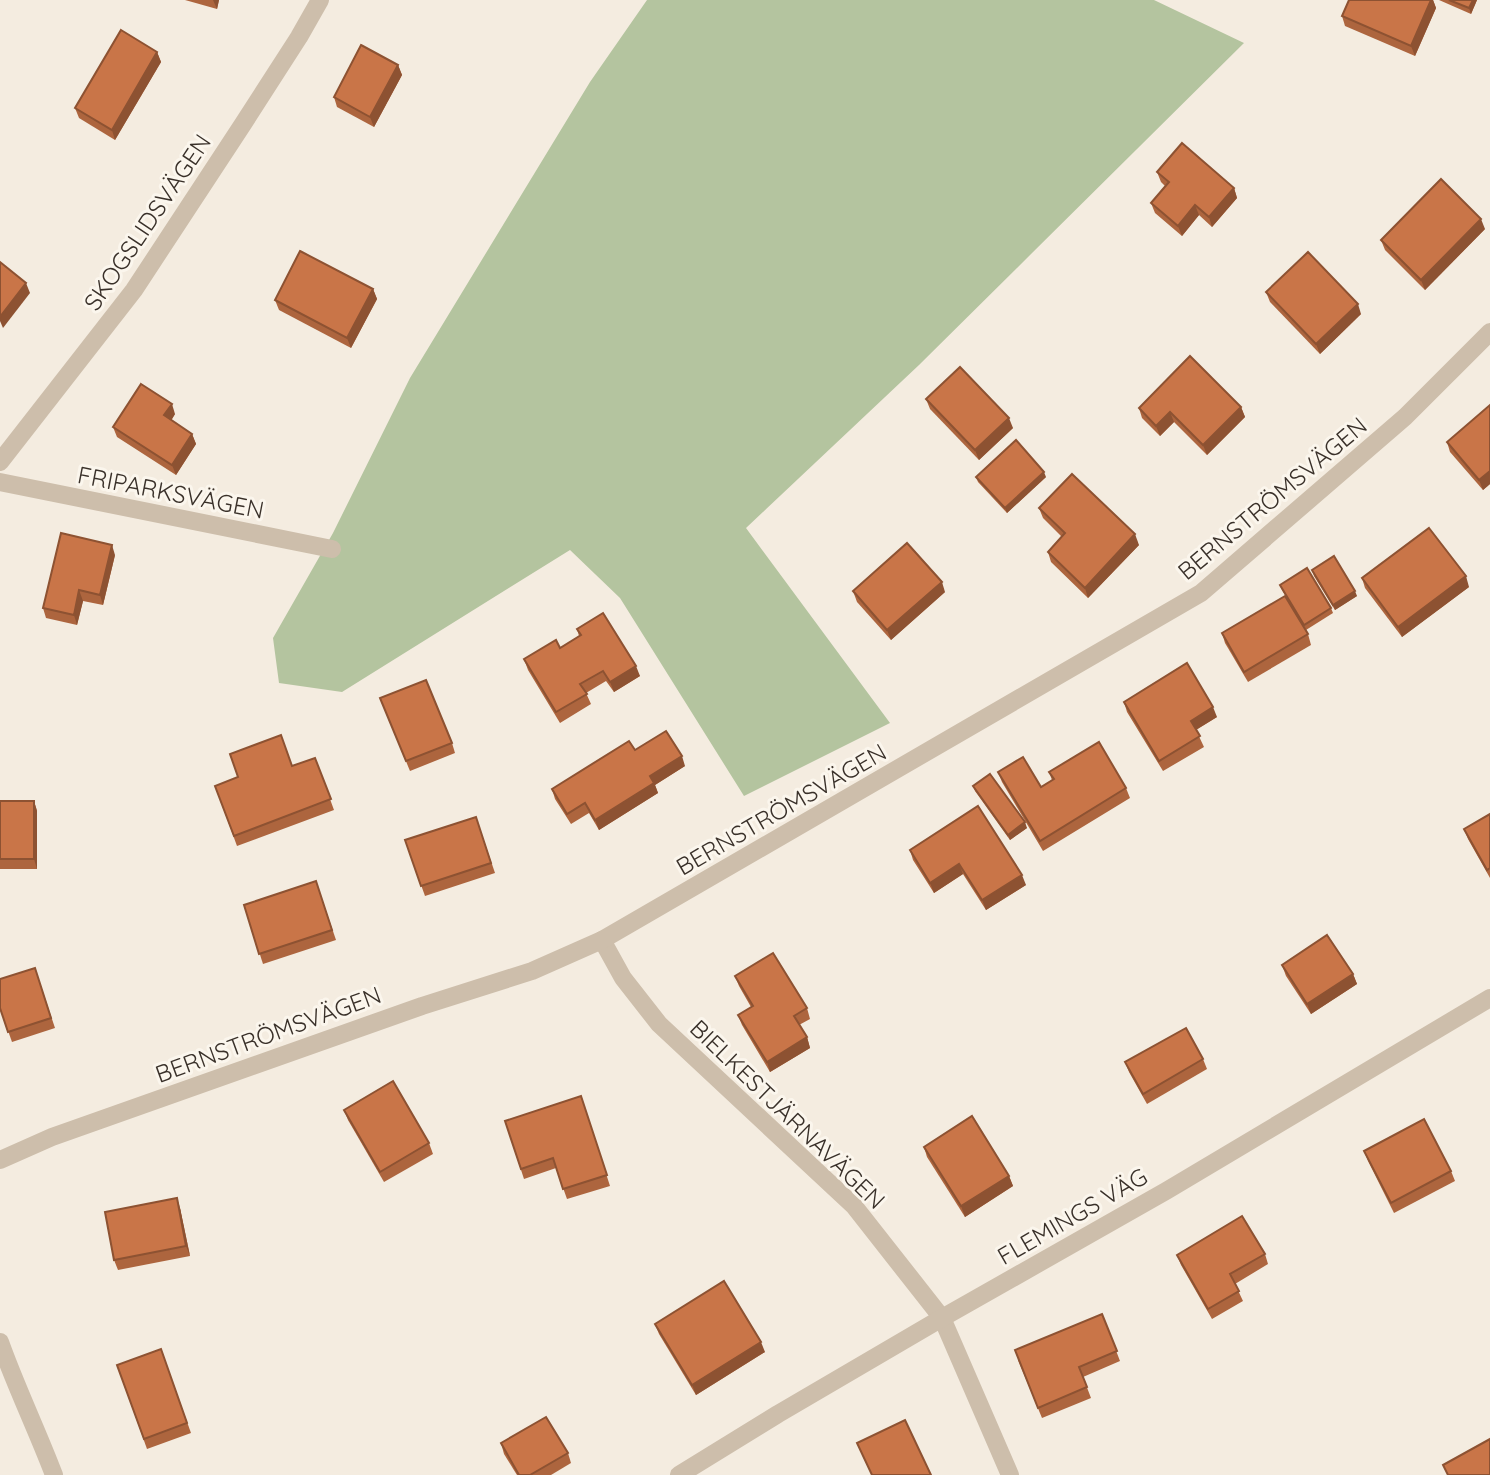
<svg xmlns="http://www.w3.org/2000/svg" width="1490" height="1475" font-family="Quicksand,sans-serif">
  <rect width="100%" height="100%" fill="#f4ece0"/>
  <polygon fill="#b4c49f" points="647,0 1154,0 1244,43 919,365 746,528 890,723 744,796 620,598 570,550 342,692 279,683 273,638 333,533 410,378 590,82"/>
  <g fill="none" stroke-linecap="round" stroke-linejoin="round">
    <g stroke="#cdbeab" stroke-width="18">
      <polyline points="0,462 134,290 243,124 299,37 320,0"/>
      <polyline points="0,482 332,549"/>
      <polyline points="602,940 623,978 659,1024 854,1206 942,1318 1010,1475"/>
      <polyline points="0,1160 52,1137 422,1006 532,971 602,940 1201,593 1405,417 1490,332"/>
      <path d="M0 1342C16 1387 37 1430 54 1475"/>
      <polyline points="679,1475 778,1414 942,1318 1166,1191 1490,998"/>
    </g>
  </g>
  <g fill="#ad653e">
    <polygon points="185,0 219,0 217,9"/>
    <polygon points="1349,0 1433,0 1436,8 1415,56 1345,26 1342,16"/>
    <polygon points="1439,0 1477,0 1471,14"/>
    <polygon points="157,52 161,62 115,140 79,118 75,108"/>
    <polygon points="398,65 402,75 374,127 337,107 334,97"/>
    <polygon points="1157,172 1234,188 1237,198 1212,227 1199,215 1182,236 1155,213 1151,203 1165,186 1161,182"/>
    <polygon points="1485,229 1425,290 1385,250 1381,240"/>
    <polygon points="373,289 377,299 351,348 279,310 275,300"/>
    <polygon points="1266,292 1361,314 1320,354 1270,302"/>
    <polygon points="926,399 1013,428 979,460 930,409"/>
    <polygon points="1490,405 1490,484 1483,490 1450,452 1447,442"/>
    <polygon points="1241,407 1245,417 1207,455 1174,422 1160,436 1142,418 1139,408"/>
    <polygon points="175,414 171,420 192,434 196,444 176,475 117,437 113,427"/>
    <polygon points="976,477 1046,477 1007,513 978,482"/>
    <polygon points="1039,508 1139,545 1088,598 1051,562 1048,552 1062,537 1043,518"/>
    <polygon points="115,555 103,605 83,601 77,625 46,618 43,608"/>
    <polygon points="1312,570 1357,596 1335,610 1314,576"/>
    <polygon points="1362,578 1469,587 1402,637 1365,588"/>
    <polygon points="1280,585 1331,608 1333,613 1306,630 1282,590"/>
    <polygon points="853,591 945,592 891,640 857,602"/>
    <polygon points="577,629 640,676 614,692 606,681 586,693 591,704 560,723 528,670 524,659 560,648 579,636"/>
    <polygon points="1222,633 1308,634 1311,645 1248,682 1225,643"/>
    <polygon points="1124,702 1217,717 1196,730 1204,747 1163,771 1127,712"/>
    <polygon points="384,708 452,743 455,753 410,771"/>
    <polygon points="635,750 685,766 655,785 658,793 599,830 589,813 571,824 555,799 552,789"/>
    <polygon points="315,758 334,810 237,846 215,786 292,766"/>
    <polygon points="998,772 1041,787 1052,780 1049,772 1126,788 1130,798 1043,851 1002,782"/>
    <polygon points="973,786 1027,828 1010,840 975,791"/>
    <polygon points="0,801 34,801 37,811 37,869 0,869"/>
    <polygon points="1490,814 1490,878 1468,839 1464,829"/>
    <polygon points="476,817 495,873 425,896 405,840"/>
    <polygon points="910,850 1026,885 986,910 963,874 934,893 913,860"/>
    <polygon points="316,881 336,940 263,964 244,905"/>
    <polygon points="1282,965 1353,974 1357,984 1311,1014 1286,976"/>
    <polygon points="35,968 55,1028 12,1042 0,1008"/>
    <polygon points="735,976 807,1008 810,1019 799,1025 807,1037 810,1048 770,1072 742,1025 738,1015 751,1007 739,986"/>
    <polygon points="1203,1059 1207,1069 1147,1104 1129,1072 1125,1062"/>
    <polygon points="581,1096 610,1186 567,1199 556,1168 524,1179 505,1121"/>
    <polygon points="344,1110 429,1143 433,1154 384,1182 348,1120"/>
    <polygon points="924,1147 1009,1176 1013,1186 965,1217 927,1157"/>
    <polygon points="1364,1151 1451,1171 1455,1181 1394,1213 1368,1161"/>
    <polygon points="180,1208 190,1256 118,1270 114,1260"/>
    <polygon points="1265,1254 1268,1264 1235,1284 1243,1301 1212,1319 1181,1265 1177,1255"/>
    <polygon points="1102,1314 1120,1361 1083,1377 1091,1398 1042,1418 1018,1360"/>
    <polygon points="655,1324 765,1352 696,1395 659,1334"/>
    <polygon points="161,1349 191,1433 147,1449 117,1365"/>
    <polygon points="501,1443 568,1453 571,1463 551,1475 517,1475 504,1454"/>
  </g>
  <g fill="#8d5232">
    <polygon points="213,0 219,0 217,9"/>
    <polygon points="1431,0 1433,0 1436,8 1415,56 1411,46"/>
    <polygon points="1473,0 1477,0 1471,14 1469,8"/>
    <polygon points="157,52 161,62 115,140 112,130"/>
    <polygon points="398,65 402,75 374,127 370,117"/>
    <polygon points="1234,188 1237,198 1212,227 1209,217"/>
    <polygon points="1195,205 1199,215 1182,236 1178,226"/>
    <polygon points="1481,219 1485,229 1425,290 1421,280"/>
    <polygon points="26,283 30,293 3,328 0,321 0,317"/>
    <polygon points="373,289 377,299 351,348 347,338"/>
    <polygon points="1358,304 1361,314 1320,354 1316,344"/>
    <polygon points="172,404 175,414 168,426 164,415"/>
    <polygon points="1241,407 1245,417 1207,455 1203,445"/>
    <polygon points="1170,412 1174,422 1160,436 1156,426"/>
    <polygon points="1009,418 1013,428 979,460 975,450"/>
    <polygon points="192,434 196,444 176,475 172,465"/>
    <polygon points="1490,471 1490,484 1483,490 1479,480"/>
    <polygon points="1044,472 1046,477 1007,513 1005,508"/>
    <polygon points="1135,534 1139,545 1088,598 1085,588"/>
    <polygon points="112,545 115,555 103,605 100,595"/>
    <polygon points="1466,576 1469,587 1402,637 1398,627"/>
    <polygon points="942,582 945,592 891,640 887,630"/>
    <polygon points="79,590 83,601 77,625 74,615"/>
    <polygon points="1355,591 1357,596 1335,610 1333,605"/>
    <polygon points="636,666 640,676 614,692 610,682"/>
    <polygon points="1213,707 1217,717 1194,731 1191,721"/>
    <polygon points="682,756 685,766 655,785 658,793 599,830 595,820 650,776"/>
    <polygon points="34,801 37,811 37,869 34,859"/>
    <polygon points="1025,822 1027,828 1010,840 1008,835"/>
    <polygon points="959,864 963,874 934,893 930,883"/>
    <polygon points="1022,875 1026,885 986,910 982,900"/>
    <polygon points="1353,974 1357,984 1311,1014 1307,1004"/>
    <polygon points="807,1037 810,1048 770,1072 767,1062"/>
    <polygon points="1009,1176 1013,1186 965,1217 961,1206"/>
    <polygon points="177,1198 180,1208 190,1256 186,1246"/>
    <polygon points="761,1342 765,1352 696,1395 692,1385"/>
  </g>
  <g fill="#c97548" stroke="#8d5232" stroke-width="2">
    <polygon points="1349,0 1431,0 1411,46 1342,16"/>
    <polygon points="1449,0 1473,0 1469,8"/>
    <polygon points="121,30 157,52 112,130 75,108"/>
    <polygon points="361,45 398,65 370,117 334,97"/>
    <polygon points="1182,143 1234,188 1209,217 1195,205 1178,226 1151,203 1169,182 1157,172"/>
    <polygon points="1441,179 1481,219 1421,280 1381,240"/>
    <polygon points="300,251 373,289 347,338 275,300"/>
    <polygon points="1308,252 1358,304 1316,344 1266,292"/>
    <polygon points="0,262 26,283 0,317"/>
    <polygon points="1190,356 1241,407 1203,445 1170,412 1156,426 1139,408"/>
    <polygon points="960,367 1009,418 975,450 926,399"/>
    <polygon points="141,384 172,404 164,415 192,434 172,465 113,427"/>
    <polygon points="1490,405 1490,471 1479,480 1447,442"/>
    <polygon points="1016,440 1044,472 1005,508 976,477"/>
    <polygon points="1072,474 1135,534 1085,588 1048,552 1065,533 1039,508"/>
    <polygon points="1429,528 1466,576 1398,627 1362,578"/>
    <polygon points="61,533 112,545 100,595 79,590 74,615 43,608"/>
    <polygon points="907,543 942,582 887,630 853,591"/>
    <polygon points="1334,556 1355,591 1333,605 1312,570"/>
    <polygon points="1307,568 1331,608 1304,625 1280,585"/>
    <polygon points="1285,596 1308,634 1244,672 1222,633"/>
    <polygon points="603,613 636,666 610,682 603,671 580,684 587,694 556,712 524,659 556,640 560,648 581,635 577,629"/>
    <polygon points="1187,663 1213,707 1191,721 1200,736 1159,761 1124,702"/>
    <polygon points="426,680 452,743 406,761 380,698"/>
    <polygon points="666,731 682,756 650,776 654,783 595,820 585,803 567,814 552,789 629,741 635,750"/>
    <polygon points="281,735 292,766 315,758 331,799 234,836 215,786 238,777 230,754"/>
    <polygon points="1099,742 1126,788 1040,841 998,772 1023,757 1041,787 1054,779 1049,772"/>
    <polygon points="990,774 1025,822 1008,835 973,786"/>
    <rect x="0" y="801" width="34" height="58"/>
    <polygon points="978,806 1022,875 982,900 959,864 930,883 910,850"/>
    <polygon points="1490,814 1490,868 1487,870 1464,829"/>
    <polygon points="476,817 491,863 421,886 405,840"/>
    <polygon points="316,881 332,930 259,954 244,905"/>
    <polygon points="1327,935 1353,974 1307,1004 1282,965"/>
    <polygon points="773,953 807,1008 794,1016 807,1037 767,1062 738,1015 753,1006 735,976"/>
    <polygon points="35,968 51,1018 8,1032 0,1008 0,979"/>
    <polygon points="1186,1028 1203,1059 1143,1094 1125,1062"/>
    <polygon points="393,1081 429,1143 380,1172 344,1110"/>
    <polygon points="581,1096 607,1175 563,1189 553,1158 521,1169 505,1121"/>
    <polygon points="972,1116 1009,1176 961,1206 924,1147"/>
    <polygon points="1424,1119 1451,1171 1391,1203 1364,1151"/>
    <polygon points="177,1198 186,1246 114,1260 105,1212"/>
    <polygon points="1242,1216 1265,1254 1230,1274 1239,1291 1208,1309 1177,1255"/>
    <polygon points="724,1281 761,1342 692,1385 655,1324"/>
    <polygon points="1102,1314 1117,1351 1079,1367 1087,1387 1038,1408 1015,1350"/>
    <polygon points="161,1349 187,1423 144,1439 117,1365"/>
    <polygon points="546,1417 568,1453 530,1475 519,1475 501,1443"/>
    <polygon points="905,1420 931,1475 872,1475 857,1443"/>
    <polygon points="1490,1439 1490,1475 1448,1475 1443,1465"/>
  </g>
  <g text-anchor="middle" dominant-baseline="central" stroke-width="6" stroke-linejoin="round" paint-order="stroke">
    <g font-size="24" fill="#3a312a" stroke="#fbf6ed">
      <text transform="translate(147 222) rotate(-56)">SKOGSLIDSVÄGEN</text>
      <text transform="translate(171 492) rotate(11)">FRIPARKSVÄGEN</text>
      <text transform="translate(1272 498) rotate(-40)">BERNSTRÖMSVÄGEN</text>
      <text transform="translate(781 809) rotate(-30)">BERNSTRÖMSVÄGEN</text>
      <text transform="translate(268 1034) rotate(-20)">BERNSTRÖMSVÄGEN</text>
      <text transform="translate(788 1114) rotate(44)">BIELKESTJÄRNAVÄGEN</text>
      <text transform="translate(1072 1216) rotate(-30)">FLEMINGS VÄG</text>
    </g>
  </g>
</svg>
